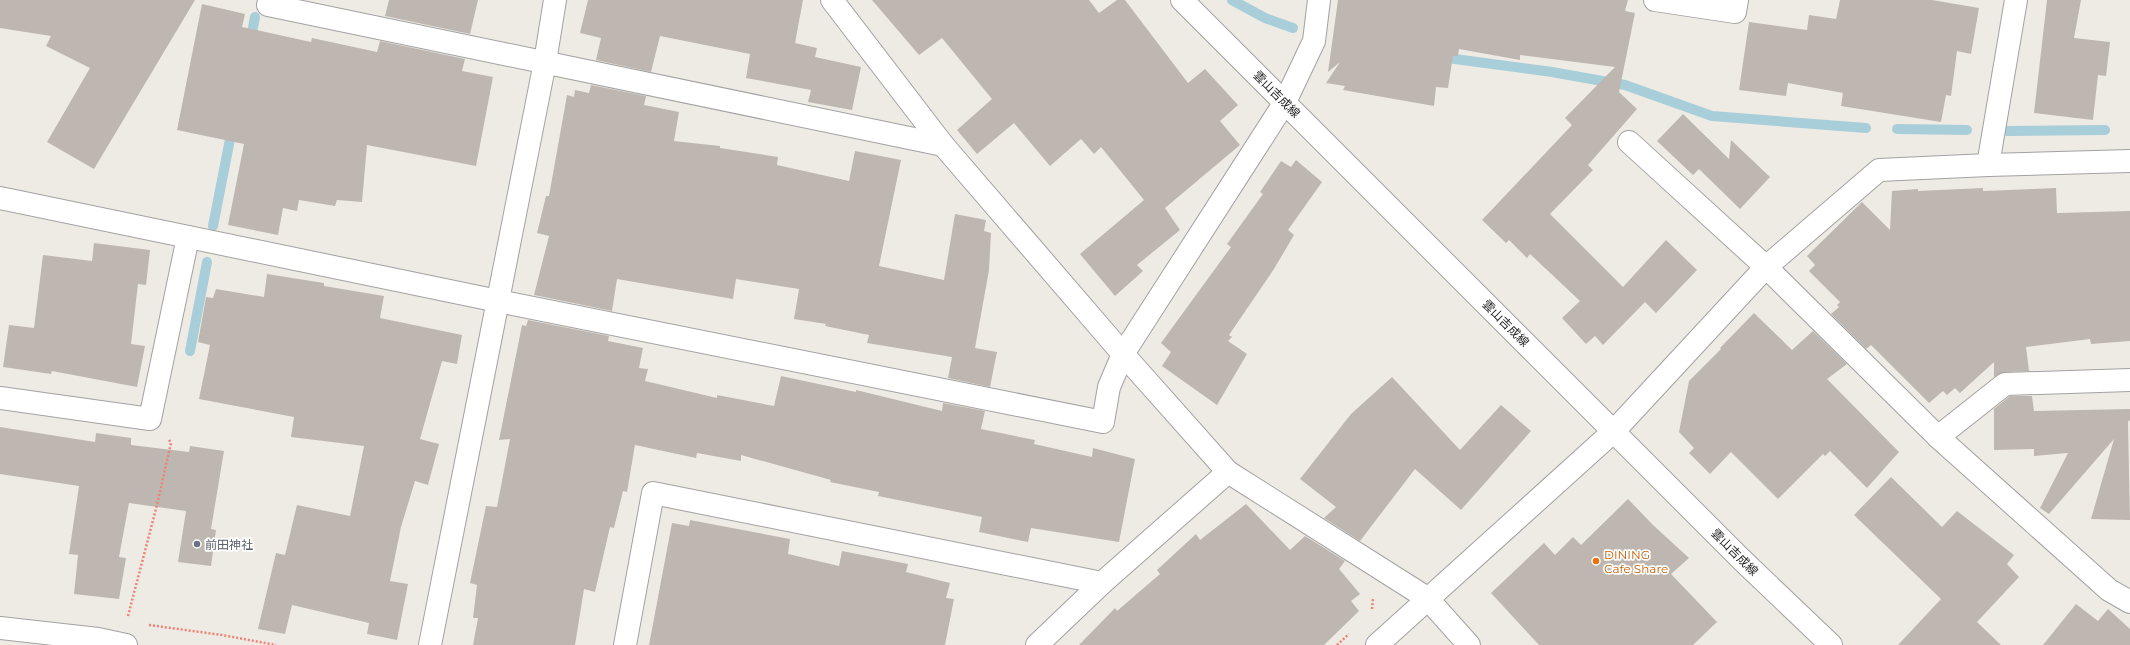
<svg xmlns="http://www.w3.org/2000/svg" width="2130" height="645" font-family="Montserrat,'Noto Sans JP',sans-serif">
  <rect width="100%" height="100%" fill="#eeebe5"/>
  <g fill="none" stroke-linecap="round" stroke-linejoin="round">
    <g stroke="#a8ced9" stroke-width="10">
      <polyline points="1232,0 1265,18 1293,28"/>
      <polyline points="250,43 255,17"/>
      <polyline points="1440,57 1552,72 1625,85 1712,116 1866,128"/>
      <polyline points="1897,129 1967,130"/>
      <polyline points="2007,131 2105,130"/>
      <polyline points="213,226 232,129"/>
      <polyline points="190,351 207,262"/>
    </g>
  </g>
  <g fill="#beb7b1">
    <polygon points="0,0 195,0 94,169 47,142 90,68 46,46 51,36 0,28"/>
    <polygon points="389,0 478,0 470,34 385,16"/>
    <polygon points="588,0 803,0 795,43 817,48 815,57 861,67 852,110 808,102 811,90 746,78 750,54 660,36 651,72 596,60 601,38 580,33"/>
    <polygon points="872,0 1089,0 1099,13 1117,0 1125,0 1188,83 1205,69 1238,105 1220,121 1240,145 1165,208 1180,230 1137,265 1143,271 1115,296 1080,254 1144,200 1101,147 1094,154 1081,139 1050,166 1014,123 977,154 957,130 992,99 942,38 919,55"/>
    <polygon points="1338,0 1628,0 1625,11 1635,13 1619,92 1637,109 1588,165 1593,170 1550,214 1623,287 1666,240 1697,270 1656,313 1645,302 1603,345 1595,336 1586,344 1562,318 1580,301 1530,254 1527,258 1509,240 1506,243 1482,220 1572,125 1565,118 1615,67 1520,55 1520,60 1459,49 1458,56 1453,56 1448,88 1436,87 1434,106 1343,90 1345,86 1326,83 1340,62 1328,72"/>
    <polygon points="1840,0 1932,0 1979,8 1971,54 1957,51 1951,96 1946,95 1941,122 1841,106 1843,93 1788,83 1786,96 1739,90 1749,22 1807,30 1809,15 1836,19"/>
    <polygon points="2047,0 2081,0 2074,38 2110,42 2106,76 2098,75 2093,120 2034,113"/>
    <polygon points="202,4 245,14 242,27 311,42 312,38 377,52 380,41 465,59 462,71 493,77 476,166 367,145 362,202 337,200 335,206 299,200 297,211 283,208 278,235 228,225 244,144 177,130"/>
    <polygon points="591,85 646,96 644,105 679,112 674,141 720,146 720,148 778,157 777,165 849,181 855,151 901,160 879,266 944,280 955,214 986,220 984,231 991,233 989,270 975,348 997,352 990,387 948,378 952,357 867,343 869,335 825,326 826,324 794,319 799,289 736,279 733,299 617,279 612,311 534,295 549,236 537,233 546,196 549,196 567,95 574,97 575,90 589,93"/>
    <polygon points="1683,114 1729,159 1731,140 1770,177 1740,209 1699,169 1693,175 1657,141"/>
    <polygon points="1296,160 1322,182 1288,230 1294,235 1274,269 1229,335 1232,337 1228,341 1247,354 1217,405 1162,366 1171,352 1161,343 1231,247 1227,244 1263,194 1260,192 1281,161 1291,167"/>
    <polygon points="1983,188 1983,191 2056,188 2057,213 2130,211 2130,341 2091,344 2090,339 2026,347 2029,371 2005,372 1994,377 1994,362 1960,393 1955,388 1947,395 1943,391 1929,403 1871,345 1866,349 1831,314 1839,307 1837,305 1840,302 1809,271 1815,265 1807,256 1862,202 1890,230 1892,191 1918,189 1918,191"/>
    <polygon points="94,243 150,250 146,285 138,284 131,344 145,346 137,387 52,371 51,374 3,367 9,325 34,328 43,255 92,261"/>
    <polygon points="267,274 324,283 324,286 384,296 380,318 462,335 457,364 442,361 420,439 439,444 428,485 415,481 401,527 390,581 408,584 397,640 367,634 369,623 292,605 285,634 258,629 276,553 285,555 297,505 350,516 364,446 291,437 294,417 199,399 210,345 198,342 206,297 213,298 216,289 264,297"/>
    <polygon points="1754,313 1792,350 1813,331 1847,364 1827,379 1899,452 1867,488 1830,451 1825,456 1823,454 1778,499 1731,452 1710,474 1689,453 1694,448 1679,432 1689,381 1721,349 1720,348"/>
    <polygon points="528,320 609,336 608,341 643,348 639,368 648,369 645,381 717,398 717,395 774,406 781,376 856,392 856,390 942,411 943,403 985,411 981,429 1035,440 1034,444 1092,457 1093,448 1135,459 1119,542 1031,528 1028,542 979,532 982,517 878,496 879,492 830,482 831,480 741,455 741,461 697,453 696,458 635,445 627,492 623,491 614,528 610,527 595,592 584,589 575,645 473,645 478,618 473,618 477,585 470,583 486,506 497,507 510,439 499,440 522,325 526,326"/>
    <polygon points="1392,377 1460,450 1501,405 1531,431 1461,510 1415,469 1360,541 1324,518 1336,507 1300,479 1351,414"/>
    <polygon points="2010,396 2032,396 2034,411 2130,409 2130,420 2128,422 2130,520 2091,519 2114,439 2049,514 2040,508 2068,453 2034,456 2034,449 1994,450 1994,409"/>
    <polygon points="0,427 95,442 96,433 131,438 131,445 189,452 190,446 224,451 211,529 216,530 211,566 178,562 186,511 129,503 119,557 126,558 119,599 74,594 78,555 69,554 79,486 0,474"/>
    <polygon points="1891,477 1942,527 1957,511 2014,555 2007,564 2019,577 1977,622 2001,645 1898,645 1941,599 1854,515"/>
    <polygon points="1628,499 1653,525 1689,558 1671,574 1717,622 1693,645 1539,645 1491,593 1544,543 1555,555 1573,537 1581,545"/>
    <polygon points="1246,504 1290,550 1305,536 1345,561 1339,569 1360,594 1351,601 1359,611 1324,645 1079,645 1115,608 1117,611 1160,574 1157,570 1196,534 1200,540"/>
    <polygon points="690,520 790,539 788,554 839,566 842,551 908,564 906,572 950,583 946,598 954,599 945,645 649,645 672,523 689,526"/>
    <polygon points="2076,604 2098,621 2108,609 2130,629 2130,645 2043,645"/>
  </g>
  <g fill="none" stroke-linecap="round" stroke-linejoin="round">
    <defs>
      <g id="minor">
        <polyline points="832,0 943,145 1123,354 1228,472 1427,598 1469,645"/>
        <polyline points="1655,0 1735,12 1737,0"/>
        <polyline points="268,5 943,145"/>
        <polyline points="1629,142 1766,267 1938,437 2109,590 2130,602"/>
        <polyline points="1988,165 2016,0"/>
        <polyline points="0,198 498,301 1103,422 1109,387 1123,354 1285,102 1314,41 1319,0"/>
        <polyline points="0,398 150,419 188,237"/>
        <polyline points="1938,437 2005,384 2130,380"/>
        <polyline points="430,645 545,62 555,0"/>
        <polyline points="625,645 653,493 1102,583"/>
        <polyline points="1037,645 1102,583 1228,472"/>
      </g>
      <g id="tertiary">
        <polyline points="1182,0 1741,559 1831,645"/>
        <polyline points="0,628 98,639 126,645"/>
        <polyline points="1377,645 1614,431 1766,267 1879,170 1988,165 2130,161"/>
      </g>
    </defs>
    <use href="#minor" stroke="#a2a2a2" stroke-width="24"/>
    <use href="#tertiary" stroke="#a2a2a2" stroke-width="24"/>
    <g stroke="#f08174" stroke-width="2.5" stroke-dasharray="2 2" stroke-linecap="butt">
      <polyline points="1372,609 1373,598"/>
      <polyline points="128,616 157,505 171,443 169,440"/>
      <polyline points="149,625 222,635 276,645"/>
      <polyline points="1337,645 1349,634"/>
    </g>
    <use href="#minor" stroke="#fff" stroke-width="22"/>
    <use href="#tertiary" stroke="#fff" stroke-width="22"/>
  </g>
  <circle fill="#6b7280" stroke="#fff" stroke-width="1.5" cx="197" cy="544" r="4"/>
  <circle fill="#e8710a" stroke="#fff" stroke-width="1.5" cx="1596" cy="561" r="4"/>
  <g text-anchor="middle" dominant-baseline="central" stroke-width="3.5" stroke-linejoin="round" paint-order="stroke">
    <g font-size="12" fill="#1e1e1e" stroke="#fff">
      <text transform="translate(1277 94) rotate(45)">雲山吉成線</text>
      <text transform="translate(1506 323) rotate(45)">雲山吉成線</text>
      <text transform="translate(1735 552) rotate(45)">雲山吉成線</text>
    </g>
    <g font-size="12" fill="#5b616d" stroke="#fff" text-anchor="start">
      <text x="205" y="544">前田神社</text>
    </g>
    <g font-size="12" fill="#c56008" stroke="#fff" text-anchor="start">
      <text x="1604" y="554">DINING<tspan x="1604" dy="14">Cafe Share</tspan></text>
    </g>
  </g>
</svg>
